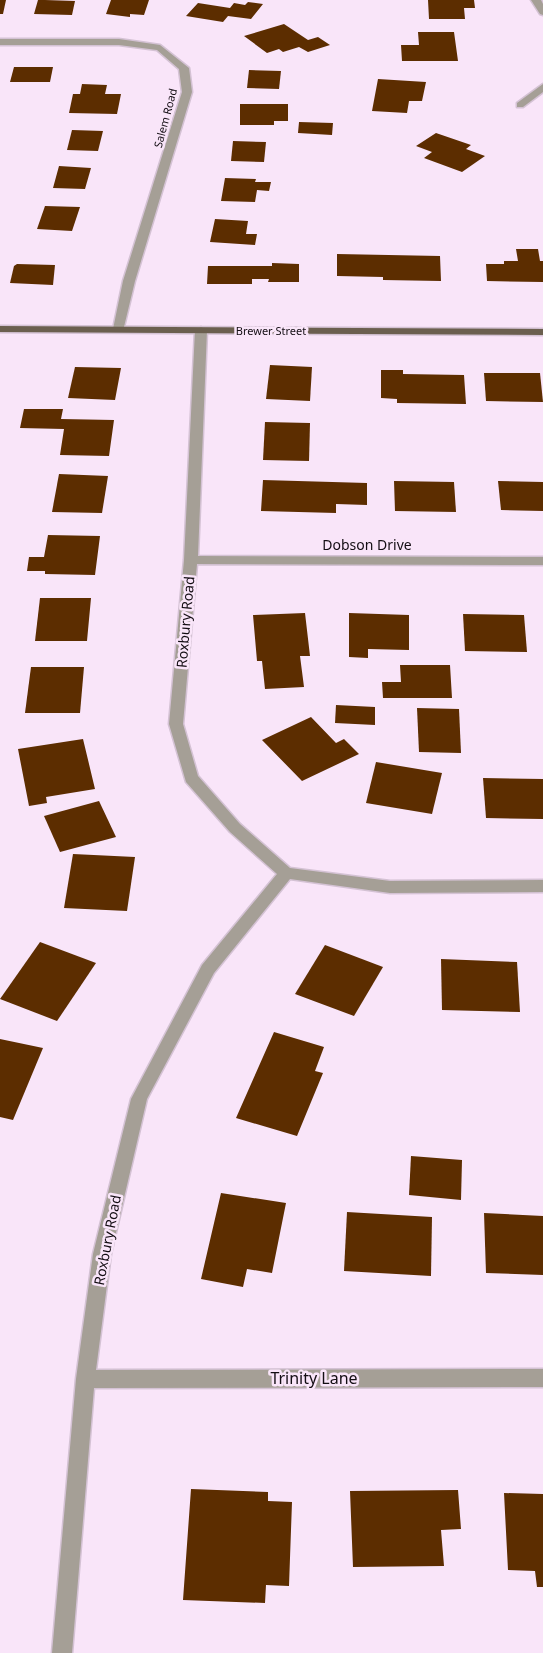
<svg xmlns="http://www.w3.org/2000/svg" width="543" height="1653" font-family="'Noto Sans',sans-serif">
  <rect width="100%" height="100%" fill="#f9e5f9"/>
  <g fill="#5c2d00">
    <polygon points="0,0 6,0 3,14 0,14"/>
    <polygon points="38,0 45,0 75,1 72,15 34,14"/>
    <polygon points="111,0 149,0 144,15 130,14 130,17 106,14"/>
    <polygon points="428,0 474,0 475,8 464,8 465,19 429,19"/>
    <polygon points="248,2 263,4 251,19 228,16 223,22 186,16 198,3 230,8 234,3 245,5"/>
    <polygon points="284,24 308,40 318,37 330,45 308,52 299,47 283,52 279,49 267,53 244,36"/>
    <polygon points="418,32 454,32 458,61 402,61 401,45 419,45"/>
    <polygon points="14,67 53,67 50,82 10,82"/>
    <polygon points="249,70 281,71 279,89 247,88"/>
    <polygon points="378,79 426,82 422,101 409,101 407,113 372,111"/>
    <polygon points="82,84 107,85 105,94 121,94 117,114 69,113 73,94 80,94"/>
    <polygon points="240,104 288,104 288,121 274,121 274,125 240,125"/>
    <polygon points="299,122 333,123 332,135 298,133"/>
    <polygon points="72,130 103,131 98,151 67,150"/>
    <polygon points="436,133 471,145 466,149 485,156 462,172 424,158 432,152 416,146"/>
    <polygon points="233,141 266,142 264,162 231,161"/>
    <polygon points="59,166 91,168 85,189 53,188"/>
    <polygon points="225,178 256,179 255,182 271,182 269,191 257,190 255,202 221,201"/>
    <polygon points="45,206 80,207 72,231 37,229"/>
    <polygon points="215,219 248,221 246,234 257,234 255,245 210,242"/>
    <polygon points="516,249 538,249 540,261 543,261 543,282 487,281 486,264 504,264 504,261 518,261"/>
    <polygon points="337,254 440,256 441,281 383,280 383,277 337,276"/>
    <polygon points="272,263 299,264 299,282 268,282 269,279 252,279 252,284 207,284 208,266 272,266"/>
    <polygon points="17,264 55,265 53,285 10,283 14,266"/>
    <polygon points="270,365 312,367 310,401 266,399"/>
    <polygon points="75,367 121,368 115,400 68,398"/>
    <polygon points="381,370 403,370 403,374 464,375 466,404 397,403 397,399 381,398"/>
    <polygon points="484,373 540,373 543,402 486,401"/>
    <polygon points="24,409 63,409 61,419 114,420 109,456 60,455 64,429 20,428"/>
    <polygon points="265,422 310,423 309,461 263,460"/>
    <polygon points="59,474 108,476 102,513 52,512"/>
    <polygon points="263,480 367,483 367,505 336,504 336,513 261,511"/>
    <polygon points="394,481 454,482 456,512 395,511"/>
    <polygon points="498,481 543,482 543,511 501,510"/>
    <polygon points="48,535 100,536 95,575 45,574 45,571 27,571 29,557 44,557"/>
    <polygon points="40,598 91,598 87,641 35,641"/>
    <polygon points="305,613 310,656 300,656 304,687 265,689 262,661 257,661 253,615"/>
    <polygon points="349,613 409,615 409,650 368,649 368,658 349,657"/>
    <polygon points="463,614 524,615 527,652 465,651"/>
    <polygon points="400,665 450,665 452,698 383,698 382,682 401,682"/>
    <polygon points="31,667 84,667 80,713 25,713"/>
    <polygon points="336,705 375,707 375,725 335,723"/>
    <polygon points="417,708 459,709 461,753 419,752"/>
    <polygon points="311,717 336,743 344,739 359,754 302,781 262,740"/>
    <polygon points="83,739 95,789 46,797 47,803 29,806 18,749"/>
    <polygon points="376,762 442,773 432,814 366,803"/>
    <polygon points="483,778 543,779 543,819 486,818"/>
    <polygon points="99,801 116,837 60,852 44,816"/>
    <polygon points="73,854 135,857 127,911 64,908"/>
    <polygon points="40,942 96,963 57,1021 0,999"/>
    <polygon points="325,945 383,967 354,1016 295,994"/>
    <polygon points="441,959 517,962 520,1012 442,1010"/>
    <polygon points="274,1032 324,1047 315,1071 323,1073 297,1136 236,1118"/>
    <polygon points="0,1039 43,1048 13,1120 0,1117"/>
    <polygon points="411,1156 462,1160 461,1200 409,1195"/>
    <polygon points="221,1193 286,1203 272,1273 247,1269 243,1287 201,1279"/>
    <polygon points="347,1212 432,1217 431,1276 344,1271"/>
    <polygon points="484,1213 543,1216 543,1275 486,1273"/>
    <polygon points="191,1489 268,1492 268,1501 292,1502 289,1586 266,1585 265,1603 183,1600"/>
    <polygon points="458,1490 461,1529 441,1530 444,1566 353,1567 350,1491"/>
    <polygon points="504,1493 543,1494 543,1587 537,1587 535,1571 508,1570"/>
  </g>
  <g fill="none" stroke-linecap="round" stroke-linejoin="round">
    <defs>
      <g id="minor">
        <polygon points="531,0 541,0 543,4 543,15 540,14"/>
        <polygon points="0,39 119,39 160,45 189,68 192,92 135,281 123,331 119,332 113,329 123,281 182,92 179,69 157,50 119,45 0,45"/>
        <polygon points="543,84 543,92 523,107 517,107 517,103"/>
        <polygon points="201,327 207,330 198,556 543,557 543,565 197,564 183,724 198,776 240,824 290,868 390,881 543,880 543,892 390,893 290,879 214,973 147,1099 111,1254 96,1370 543,1369 543,1387 94,1388 72,1653 52,1653 76,1379 93,1254 131,1099 202,965 277,874 230,832 186,782 169,724 184,560 195,330"/>
      </g>
      <polygon id="major" points="0,326 543,329 543,335 0,332"/>
    </defs>
    <use href="#minor" stroke="#d4c2d4" stroke-width="3"/>
    <use href="#major" stroke="#d4c2d4" stroke-width="3"/>
    <use href="#minor" fill="#a59f96" fill-rule="evenodd"/>
    <use href="#major" fill="#6b5f4f" fill-rule="evenodd"/>
  </g>
  <g text-anchor="middle" dominant-baseline="central" stroke-width="5" stroke-linejoin="round" paint-order="stroke">
    <g font-size="11" fill="#130d13" stroke="#f9e5f9">
      <text transform="translate(165 118) rotate(-75)">Salem Road</text>
      <text x="271" y="330">Brewer Street</text>
    </g>
    <g font-size="14" fill="#130d13" stroke="#f9e5f9">
      <text x="367" y="544">Dobson Drive</text>
      <text transform="translate(185 622) rotate(-85)">Roxbury Road</text>
      <text transform="translate(107 1240) rotate(-79)">Roxbury Road</text>
    </g>
    <g font-size="16" fill="#130d13" stroke="#f9e5f9">
      <text x="314" y="1378">Trinity Lane</text>
    </g>
  </g>
</svg>
